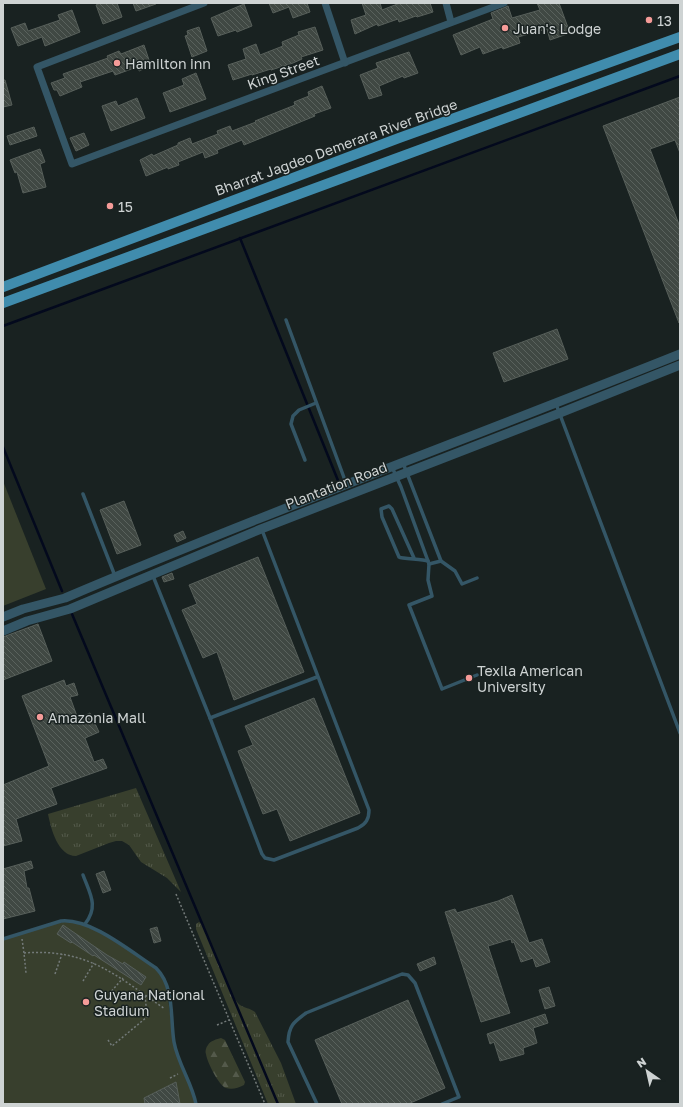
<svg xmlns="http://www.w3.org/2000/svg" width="683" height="1107" font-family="'Golos Text',sans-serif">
  <defs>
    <pattern id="grass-tufts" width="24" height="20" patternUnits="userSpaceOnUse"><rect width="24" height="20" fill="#383f2d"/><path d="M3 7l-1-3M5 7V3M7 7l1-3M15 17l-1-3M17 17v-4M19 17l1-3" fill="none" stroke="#545a4b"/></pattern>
    <pattern id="forest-firs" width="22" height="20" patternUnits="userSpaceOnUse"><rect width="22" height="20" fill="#383f2d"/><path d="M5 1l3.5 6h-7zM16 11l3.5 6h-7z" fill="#545a4b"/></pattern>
    <pattern id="building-back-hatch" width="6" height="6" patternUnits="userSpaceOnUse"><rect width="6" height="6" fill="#404843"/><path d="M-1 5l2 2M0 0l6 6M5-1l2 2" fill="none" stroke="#5a625d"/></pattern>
  </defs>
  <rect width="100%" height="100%" fill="#192221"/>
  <g fill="url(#grass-tufts)">
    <path d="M136 788 181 892 167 878 141 862 129 845 122 841H116L109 843 76 856C58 856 51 829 48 814Z"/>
    <path d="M199 922 203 925 231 991C233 996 236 1002 240 1005 244 1008 250 1008 255 1012L281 1063 296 1104H268L196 929V924Z"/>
  </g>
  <path fill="url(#forest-firs)" d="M221 1038 225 1040 245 1082 244 1085C238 1088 232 1090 226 1088 219 1086 207 1062 206 1054 205 1052 206 1047 208 1045 210 1041 217 1039 221 1038Z"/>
  <g fill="#383f2d">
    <polygon points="3,481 46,589 3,606"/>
    <polygon points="69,920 94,928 156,968 166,983 174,1044 196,1104 3,1104 3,939"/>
  </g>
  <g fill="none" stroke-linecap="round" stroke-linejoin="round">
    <g stroke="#03091d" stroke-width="2.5">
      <polyline points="240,238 339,483"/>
      <polyline points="3,326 680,76"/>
      <polyline points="3,447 62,591"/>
      <polyline points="72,614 278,1104"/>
    </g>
  </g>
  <g fill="url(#building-back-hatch)" stroke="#575f5a">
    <polygon points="100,3 117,3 122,17 103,24 96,5"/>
    <polygon points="133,3 156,3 156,4 136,11"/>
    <polygon points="269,3 307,3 310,12 293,18 289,7 273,13"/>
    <polygon points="362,3 380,3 382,10 400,3 430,3 433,12 417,17 416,16 399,22 398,19 378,26 377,24 355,34 351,20 366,15"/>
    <polygon points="537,3 559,3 570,33 550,40 547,29 518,37 520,43 503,49 502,47 483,54 480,47 461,55 453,35 493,19 491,13 508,6 512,18 540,10"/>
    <polygon points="244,4 252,26 237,32 236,30 218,36 211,18"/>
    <polygon points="72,10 80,32 45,46 42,37 18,46 11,28 25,23 28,31 60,20 58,15"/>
    <polygon points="199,27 207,51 192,57 185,36 188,35 187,31"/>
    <polygon points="315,27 323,50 301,57 302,59 293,63 271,70 271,69 252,75 252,74 233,80 228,65 246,59 243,49 256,44 260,55 283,46 282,42 299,35 298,32"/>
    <polygon points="144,45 151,66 139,71 137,67 115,75 113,71 80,82 82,87 60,96 57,90 54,90 51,83 65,78 63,74 108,58 107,56 119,51 121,54"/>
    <polygon points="409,52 418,73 404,78 403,76 379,86 382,95 369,99 360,75 378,68 376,63"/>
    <polygon points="196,73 206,99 170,112 163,93 184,85 182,79"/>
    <polygon points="3,80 5,80 12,105 3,107"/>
    <polygon points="322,86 331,108 314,114 315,116 244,145 242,140 217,150 218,153 205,158 203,152 178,162 179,165 168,169 168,167 146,176 140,160 152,154 153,156 178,145 178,143 190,138 192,144 218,134 217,131 230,126 232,131 256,122 255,121 295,105 294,102 309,96 308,92"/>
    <polygon points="680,97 680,153 675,140 650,149 680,227 679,323 603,126"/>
    <polygon points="137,98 145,118 111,131 102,106 116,101 118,106"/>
    <polygon points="34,127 37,136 10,145 7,136"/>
    <polygon points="84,133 89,145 76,151 70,138"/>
    <polygon points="40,149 45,162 40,164 46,187 23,193 17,172 15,173 10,160"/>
    <polygon points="557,329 568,359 504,382 493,353"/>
    <polygon points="124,501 141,545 117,554 100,510"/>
    <polygon points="183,531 186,538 177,542 174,535"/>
    <polygon points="258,557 304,672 234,700 217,652 203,658 182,610 197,604 189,585"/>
    <polygon points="172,573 174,579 164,582 162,577"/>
    <polygon points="38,624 52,661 3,680 3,637"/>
    <polygon points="64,680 66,686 74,683 78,695 70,697 78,719 90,713 99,732 85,738 94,762 103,759 107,768 51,788 57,804 16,819 22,841 3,846 3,785 49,766 22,696"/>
    <polygon points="314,698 360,813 290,841 277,809 263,814 238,751 253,745 245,726"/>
    <polygon points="31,861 33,868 24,871 27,888 29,888 35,911 3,919 3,869"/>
    <polygon points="104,871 111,890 103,893 96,874"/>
    <polygon points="512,895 529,943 542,939 550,962 536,967 533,958 521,962 514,942 512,943 511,939 488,946 510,1013 481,1022 445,912 455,909 457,913 498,901"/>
    <polygon points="63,925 107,955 123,964 124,962 146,977 141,985 94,955 93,956 72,942 71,943 57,934"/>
    <polygon points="157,927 161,941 154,943 150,929"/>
    <polygon points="434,957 436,964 420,971 417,964"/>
    <polygon points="549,987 555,1006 545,1009 539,990"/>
    <polygon points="408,1000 445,1088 408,1104 342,1104 315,1040"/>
    <polygon points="545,1014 548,1023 533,1028 537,1043 523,1048 524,1054 500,1061 494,1042 490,1044 487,1034"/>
    <polygon points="176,1082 180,1104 145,1104 144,1098"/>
  </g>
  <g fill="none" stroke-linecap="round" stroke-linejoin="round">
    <g stroke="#737a79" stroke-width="1.5" stroke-dasharray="2 2" stroke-linecap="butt">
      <polyline points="176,894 265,1104"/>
      <polyline points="22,939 24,953 26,973"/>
      <path d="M24 953C88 948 117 976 165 1009"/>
      <polyline points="55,974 62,954"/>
      <polyline points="83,981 94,963"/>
      <polyline points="109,994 123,978"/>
      <polyline points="217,1025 229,1020"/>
      <polyline points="108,1040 112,1046 147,1017 145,994"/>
      <polyline points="170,1078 178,1074"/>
    </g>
    <g stroke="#345666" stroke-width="3.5">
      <polyline points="286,320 346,483"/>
      <polyline points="556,404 680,733"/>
      <polyline points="305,460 291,424 293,416 299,410 316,403"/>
      <polyline points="403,463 441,561 455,571 462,584 477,578"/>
      <polyline points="392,467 401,487 428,561 429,564 428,580 432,596 409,605 442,689 477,675"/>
      <polyline points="83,494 115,576"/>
      <path d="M414 558 392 509 389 506 381 509 382 517 399 557C402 559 422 559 428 561"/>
      <polyline points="429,564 441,561"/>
      <path d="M153 576 210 718 262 854 265 858 274 860 358 828C366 824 369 819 369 810L262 530"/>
      <polyline points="210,718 317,677"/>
      <path d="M83 875C90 894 99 906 85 924"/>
      <path d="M3 939 61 921C91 918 131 952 156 968 175 987 170 1018 174 1042 178 1064 192 1083 196 1104"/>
      <path d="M317 1104 288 1042C289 1025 294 1022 306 1013L402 974 408 975 415 983 459 1097 442 1104"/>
    </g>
    <g stroke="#345666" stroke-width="7">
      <polyline points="204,3 37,67 72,164 504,3"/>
      <polyline points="325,3 345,63"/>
      <polyline points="446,3 451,22"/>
    </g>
    <g stroke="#345666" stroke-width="9">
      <path d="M3 617 23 609 65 598C268 512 475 436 680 354"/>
      <polyline points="3,631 27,621 70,609 261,529 560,413 680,365"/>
    </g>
    <g stroke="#408cad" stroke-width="10">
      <polyline points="3,287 399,138 680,37"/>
      <polyline points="3,303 680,54"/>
    </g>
  </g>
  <g fill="#f59b98" stroke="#192221" stroke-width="1.5">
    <circle cx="649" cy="20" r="4"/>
    <circle cx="505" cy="28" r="4"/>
    <circle cx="117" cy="63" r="4"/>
    <circle cx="110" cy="206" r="4"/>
    <circle cx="469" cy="678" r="4"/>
    <circle cx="40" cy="717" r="4"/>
    <circle cx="86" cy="1002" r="4"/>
  </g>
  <g text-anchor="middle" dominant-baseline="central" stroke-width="3" stroke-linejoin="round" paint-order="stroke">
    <g font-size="14" fill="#ced3d3" stroke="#192221" text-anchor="start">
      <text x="657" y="20">13</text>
      <text x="513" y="28">Juan's Lodge</text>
      <text x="125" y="63">Hamilton inn</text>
      <text x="118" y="206">15</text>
      <text x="477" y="670">Texila American<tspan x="477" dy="16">University</tspan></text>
      <text x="48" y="717">Amazonia Mall</text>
      <text x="94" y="994">Guyana National<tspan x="94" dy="16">Stadium</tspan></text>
    </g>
    <g font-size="14" fill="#ced3d3" stroke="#192221">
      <text transform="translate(283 72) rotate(-20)">King Street</text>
      <text transform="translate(336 147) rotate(-20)">Bharrat Jagdeo Demerara River Bridge</text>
      <text transform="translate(336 485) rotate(-21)">Plantation Road</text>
    </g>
  </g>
  <rect width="683" height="1107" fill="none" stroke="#ced3d3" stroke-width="8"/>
  <g transform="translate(647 1071) rotate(326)" stroke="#192221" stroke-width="3" paint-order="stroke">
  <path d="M0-3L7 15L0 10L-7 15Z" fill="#ced3d3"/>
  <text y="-6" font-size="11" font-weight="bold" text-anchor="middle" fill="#ced3d3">N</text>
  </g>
</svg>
